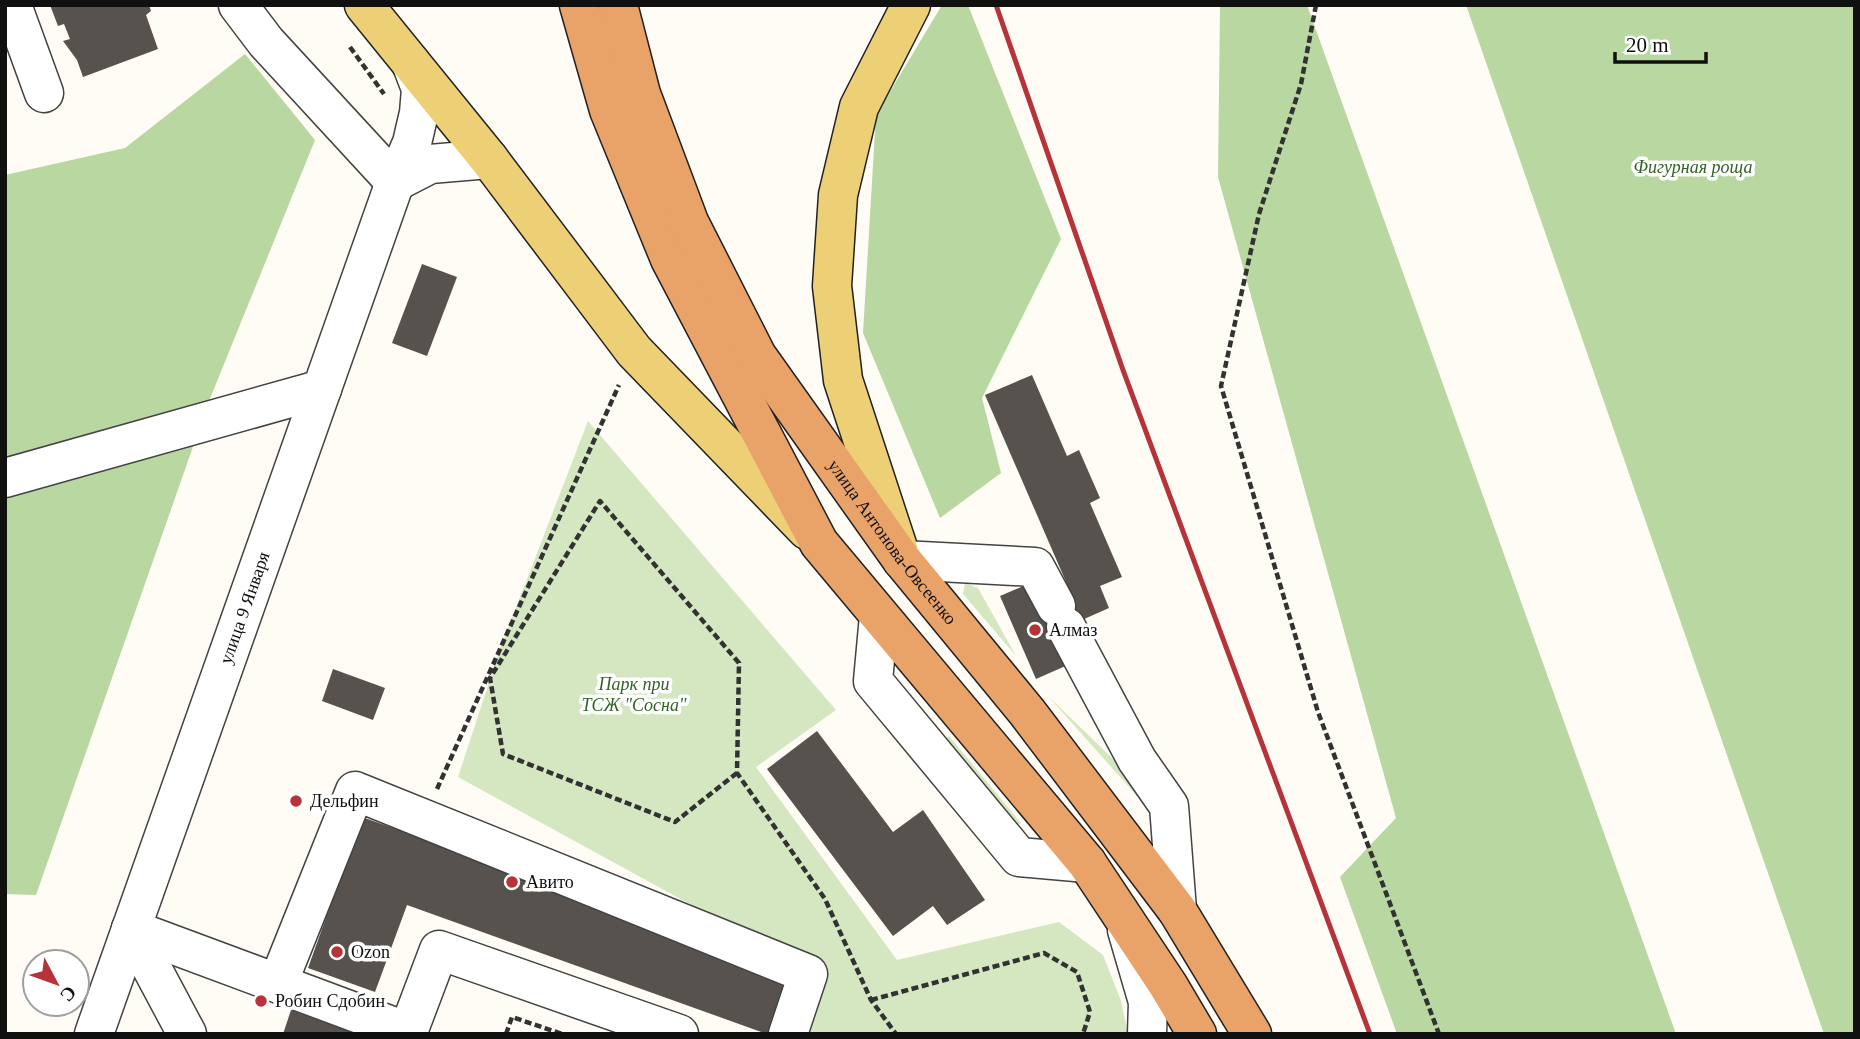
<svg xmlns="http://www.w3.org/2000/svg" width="1860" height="1039" font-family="'Times New Roman',serif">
  <rect width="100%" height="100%" fill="#fefcf5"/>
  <g fill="#d5e7c0">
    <polygon points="588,421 836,710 756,767 897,960 1059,922 1103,955 1121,1001 1128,1034 803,1034 819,975 458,777 500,649"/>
    <polygon points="965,583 978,588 1016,656 963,594"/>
    <polygon points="1048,696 1145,790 1148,800 1137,796"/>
    <polygon points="949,736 1021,823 1014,828 943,740"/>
  </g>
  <g fill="#b9d7a0">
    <polygon points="942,5 968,5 1061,239 982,398 1001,473 940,518 863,333 876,115"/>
    <polygon points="1220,5 1307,5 1676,1034 1397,1034 1340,877 1396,818 1218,177"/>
    <polygon points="1466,5 1855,5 1855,1034 1824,1034"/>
    <polygon points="245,54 315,140 209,401 36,895 5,894 5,175 125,148"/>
  </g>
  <g fill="#58524e">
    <polygon points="50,5 149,5 151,11 146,15 158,49 83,77 77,60 63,41 70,39 64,24 58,26"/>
    <polygon points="422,264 457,277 427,356 392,343"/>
    <polygon points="1032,375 1067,456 1079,450 1100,498 1090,503 1122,577 1100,586 1109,608 1057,631 1070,664 1036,679 1000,596 1035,581 1073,598 985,395"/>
    <polygon points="333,669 385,688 373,720 322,701"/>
    <polygon points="817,731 893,832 923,810 985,900 947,925 933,906 893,936 767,769"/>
    <polygon points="362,817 800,973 778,1034 767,1034 407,905 375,992 308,968"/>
    <polygon points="291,1010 355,1033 355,1034 283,1034"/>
  </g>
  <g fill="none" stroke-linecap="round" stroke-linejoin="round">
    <defs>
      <g id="minor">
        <polyline points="12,5 44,93"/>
        <polyline points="238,5 266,42 395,182"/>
        <polyline points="395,182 430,164 489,159"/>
        <polyline points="5,478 322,389"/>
        <polyline points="902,560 1035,567 1056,606"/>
        <polyline points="879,616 873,681 1019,857 1087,863"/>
        <polyline points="1066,627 1137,760 1169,806 1177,910"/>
        <polyline points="131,929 408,1032 439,950 679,1034"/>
        <polyline points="131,929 187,1034"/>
        <polyline points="1127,930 1148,1002 1147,1034"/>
        <polyline points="278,983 355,791 808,974 788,1034"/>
        <path id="s1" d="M94 1034 395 182 412 143 419 113 421 89 411 63"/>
      </g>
      <g id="major">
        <polyline points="364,5 489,159 634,351 807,530"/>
        <polyline points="898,548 843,380 832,286 838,195 859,107 911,5"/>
      </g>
      <g id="highway">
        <polyline points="579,5 609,110 670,259 819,543 1087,863 1168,985 1197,1034"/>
        <path id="s2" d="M618 5 641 94 689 222 757 356 902 560 1027 712 1177 910 1252 1034"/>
      </g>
    </defs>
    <use href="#minor" stroke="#434343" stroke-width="41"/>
    <use href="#major" stroke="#212121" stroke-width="41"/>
    <use href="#highway" stroke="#212121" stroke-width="41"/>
    <g stroke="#323232" stroke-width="4.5" stroke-dasharray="7 3.5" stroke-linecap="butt">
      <polyline points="1316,5 1301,84 1259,214 1221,386 1318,712 1439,1034"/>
      <polyline points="350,47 384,94"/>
      <polyline points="737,773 675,822 503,754 490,678 600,501 739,663 737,773 825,899 871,1000 896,1034"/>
      <polyline points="437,789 619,385"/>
      <polyline points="871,1000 1044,953 1077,972 1090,1012 1083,1034"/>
      <polyline points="506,1034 512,1017 562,1034"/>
    </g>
    <use href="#minor" stroke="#fff" stroke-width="38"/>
    <use href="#major" stroke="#edcf76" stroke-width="38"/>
    <use href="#highway" stroke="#e9a268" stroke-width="38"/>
    <polyline stroke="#b6333a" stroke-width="5" points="996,5 1123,370 1370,1034"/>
  </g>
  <g fill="#b6333a" stroke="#fff" stroke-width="2.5">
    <circle cx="1035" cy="630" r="7"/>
    <circle cx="296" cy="801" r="7"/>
    <circle cx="512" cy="882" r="7"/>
    <circle cx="337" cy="952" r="7"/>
    <circle cx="261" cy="1001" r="7"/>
  </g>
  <g text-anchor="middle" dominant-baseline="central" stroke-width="7" stroke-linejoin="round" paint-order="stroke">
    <g font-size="18" font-style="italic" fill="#326425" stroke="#fff">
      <text x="1693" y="167">Фигурная роща</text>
      <text x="634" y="684">Парк при<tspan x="634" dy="21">ТСЖ "Сосна"</tspan></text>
    </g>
    <g font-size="18" fill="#101010" stroke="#fff">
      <text stroke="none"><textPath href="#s2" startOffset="609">улица Антонова-Овсеенко</textPath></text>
      <text stroke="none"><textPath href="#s1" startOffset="452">улица 9 Января</textPath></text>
    </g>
    <g font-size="18" fill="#101010" stroke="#fff" text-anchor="start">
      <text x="1049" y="630">Алмаз</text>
      <text x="310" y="801">Дельфин</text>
      <text x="526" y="882">Авито</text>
      <text x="351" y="952">Ozon</text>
      <text x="275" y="1001">Робин Сдобин</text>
    </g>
  </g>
  <rect width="1860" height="1039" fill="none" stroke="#101010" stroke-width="14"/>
  <g transform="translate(56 983) rotate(131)"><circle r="33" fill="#ffffff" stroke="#9f9f9f" stroke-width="2"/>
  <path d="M0-5L12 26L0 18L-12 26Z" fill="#b6333a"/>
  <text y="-10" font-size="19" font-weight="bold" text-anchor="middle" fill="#101010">С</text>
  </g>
  <path d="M1615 52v10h91v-10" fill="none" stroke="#101010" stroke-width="3.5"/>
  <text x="1626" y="52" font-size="21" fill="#101010" stroke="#ffffff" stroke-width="5" paint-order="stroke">20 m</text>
</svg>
